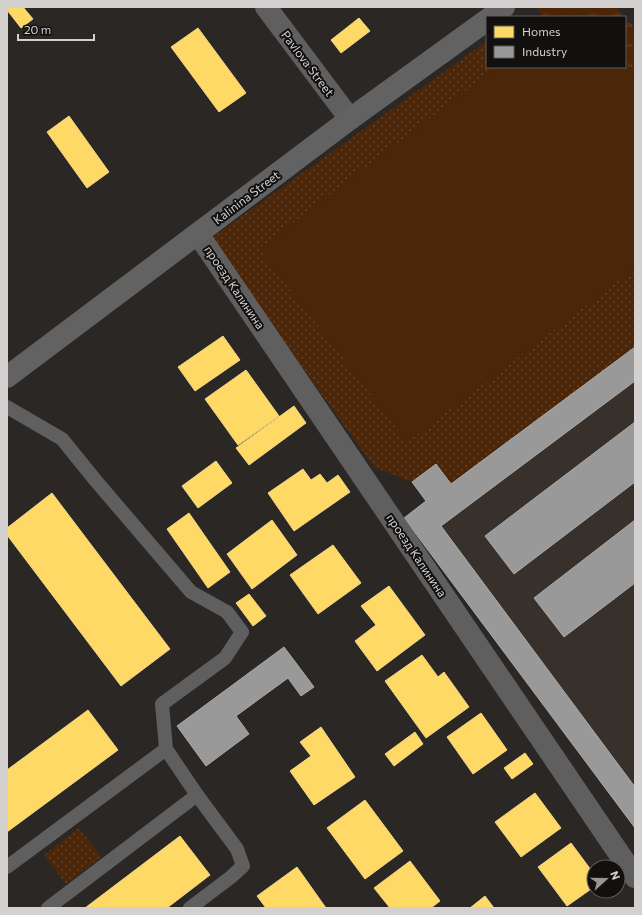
<svg xmlns="http://www.w3.org/2000/svg" width="642" height="915" font-family="Commissioner,sans-serif">
  <defs>
    <pattern id="grass-tufts" width="24" height="20" patternUnits="userSpaceOnUse"><rect width="24" height="20" fill="#4b2609"/><path d="M3 7l-1-3M5 7V3M7 7l1-3M15 17l-1-3M17 17v-4M19 17l1-3" fill="none" stroke="#64442c"/></pattern>
    <pattern id="park-dots" width="8" height="8" patternUnits="userSpaceOnUse"><rect width="8" height="8" fill="#4b2609"/><path d="M2 2h.1M6 6h.1" fill="none" stroke="#64442c" stroke-width="1.8" stroke-linecap="round"/></pattern>
  </defs>
  <rect width="100%" height="100%" fill="#2a2725"/>
  <polygon fill="#38302b" points="635,347 635,828 404,518 426,501 412,482 436,464 451,484"/>
  <g fill="url(#grass-tufts)">
    <polygon points="535,7 575,7 562,17 543,17"/>
    <polygon points="582,7 616,7 624,17 590,17"/>
    <polygon points="625,18 635,27 635,76 625,63"/>
  </g>
  <g fill="url(#park-dots)">
    <polygon points="487,41 487,67 497,67 260,248 407,442 635,268 635,347 451,484 436,464 412,482 374,467 210,239"/>
    <polygon points="79,828 101,857 66,884 44,855"/>
  </g>
  <g fill="#4b2609">
    <polygon points="575,7 582,7 590,17 562,17"/>
    <polygon points="625,63 635,76 635,268 407,442 259,249 497,67 625,67"/>
  </g>
  <g fill="#ffd966" stroke="#f2d686">
    <polygon points="7,7 23,7 33,19 21,28 7,10"/>
    <polygon points="359,18 370,31 341,53 331,40"/>
    <polygon points="198,28 246,93 219,112 171,47"/>
    <polygon points="69,116 109,172 87,188 47,132"/>
    <polygon points="223,336 240,360 195,391 178,367"/>
    <polygon points="246,370 279,416 238,445 205,399"/>
    <polygon points="294,406 306,423 249,465 236,448"/>
    <polygon points="216,461 232,483 198,508 182,486"/>
    <polygon points="303,469 311,480 320,474 327,483 338,475 350,492 294,531 268,493"/>
    <polygon points="52,493 170,649 121,686 7,535 7,528"/>
    <polygon points="189,513 230,572 208,588 167,529"/>
    <polygon points="272,520 297,555 252,589 227,554"/>
    <polygon points="333,545 361,583 318,614 290,575"/>
    <polygon points="389,586 425,635 377,671 355,641 376,625 361,606"/>
    <polygon points="249,594 266,616 253,626 236,603"/>
    <polygon points="422,655 438,677 444,672 469,707 426,738 385,681"/>
    <polygon points="88,710 118,750 7,832 7,770"/>
    <polygon points="481,713 507,750 473,774 447,737"/>
    <polygon points="321,727 355,777 314,805 290,771 311,756 300,742"/>
    <polygon points="415,732 423,744 394,766 385,754"/>
    <polygon points="525,753 533,764 512,779 504,768"/>
    <polygon points="535,793 561,828 521,857 495,822"/>
    <polygon points="365,800 403,851 365,879 327,828"/>
    <polygon points="180,836 210,875 167,908 85,908"/>
    <polygon points="571,843 594,874 594,887 567,906 538,867"/>
    <polygon points="410,861 440,901 431,908 390,908 374,888"/>
    <polygon points="297,867 326,908 266,908 257,896"/>
    <polygon points="485,896 494,908 470,908"/>
  </g>
  <g fill="#999" stroke="#aaaaa9">
    <polygon points="635,347 635,381 441,526 635,787 635,828 404,518 426,501 412,482 436,464 451,484"/>
    <polygon points="635,422 635,482 514,574 485,536"/>
    <polygon points="635,520 635,583 564,637 534,598"/>
    <polygon points="284,647 314,687 301,696 288,678 236,716 249,734 206,766 177,726"/>
  </g>
  <g fill="none" stroke-linecap="round" stroke-linejoin="round">
    <g stroke="#5f5f60" stroke-width="14">
      <polyline points="7,407 62,439 96,481 191,592 227,612 242,632 225,658 162,704 166,749 197,795 237,849 243,866 231,877 190,908"/>
      <polyline points="7,867 166,749"/>
      <polyline points="48,908 197,795"/>
    </g>
    <g stroke="#5f5f60" stroke-width="22">
      <polyline points="266,7 350,119"/>
      <polyline points="198,234 635,877"/>
    </g>
    <g stroke="#616261" stroke-width="22">
      <polyline points="491,17 504,7"/>
      <polyline points="7,377 350,119 487,20"/>
    </g>
  </g>
  <g text-anchor="middle" dominant-baseline="central" stroke-width="4" stroke-linejoin="round" paint-order="stroke">
    <g font-size="12" fill="#d3d0cf" stroke="#12100f">
      <text transform="translate(308 63) rotate(53)">Pavlova Street</text>
      <text transform="translate(246 197) rotate(-37)">Kalinina Street</text>
      <text transform="translate(235 287) rotate(56)">проезд Калинина</text>
      <text transform="translate(417 555) rotate(56)">проезд Калинина</text>
    </g>
  </g>
  <rect width="642" height="915" fill="none" stroke="#d3d0cf" stroke-width="16"/>
  <rect x="486" y="16" width="140" height="52" fill="#12100f" stroke="#5f5d5c"/>
  <rect x="494" y="26" width="20" height="12" fill="#ffd966" stroke="#5f5d5c"/>
  <text x="522" y="36" font-size="12" fill="#d3d0cf">Homes</text>
  <rect x="494" y="46" width="20" height="12" fill="#999999" stroke="#5f5d5c"/>
  <text x="522" y="56" font-size="12" fill="#d3d0cf">Industry</text>
  <g transform="translate(606 879) rotate(69)"><circle r="19" fill="#12100f" stroke="#5f5d5c"/>
  <path d="M0-3L7 15L0 10L-7 15Z" fill="#989594"/>
  <text y="-6" font-size="11" font-weight="bold" text-anchor="middle" fill="#d3d0cf">N</text>
  </g>
  <path d="M18 34v6h76v-6" fill="none" stroke="#d3d0cf" stroke-width="2"/>
  <text x="24" y="34" font-size="12" fill="#d3d0cf" stroke="#12100f" stroke-width="3" paint-order="stroke">20 m</text>
</svg>
